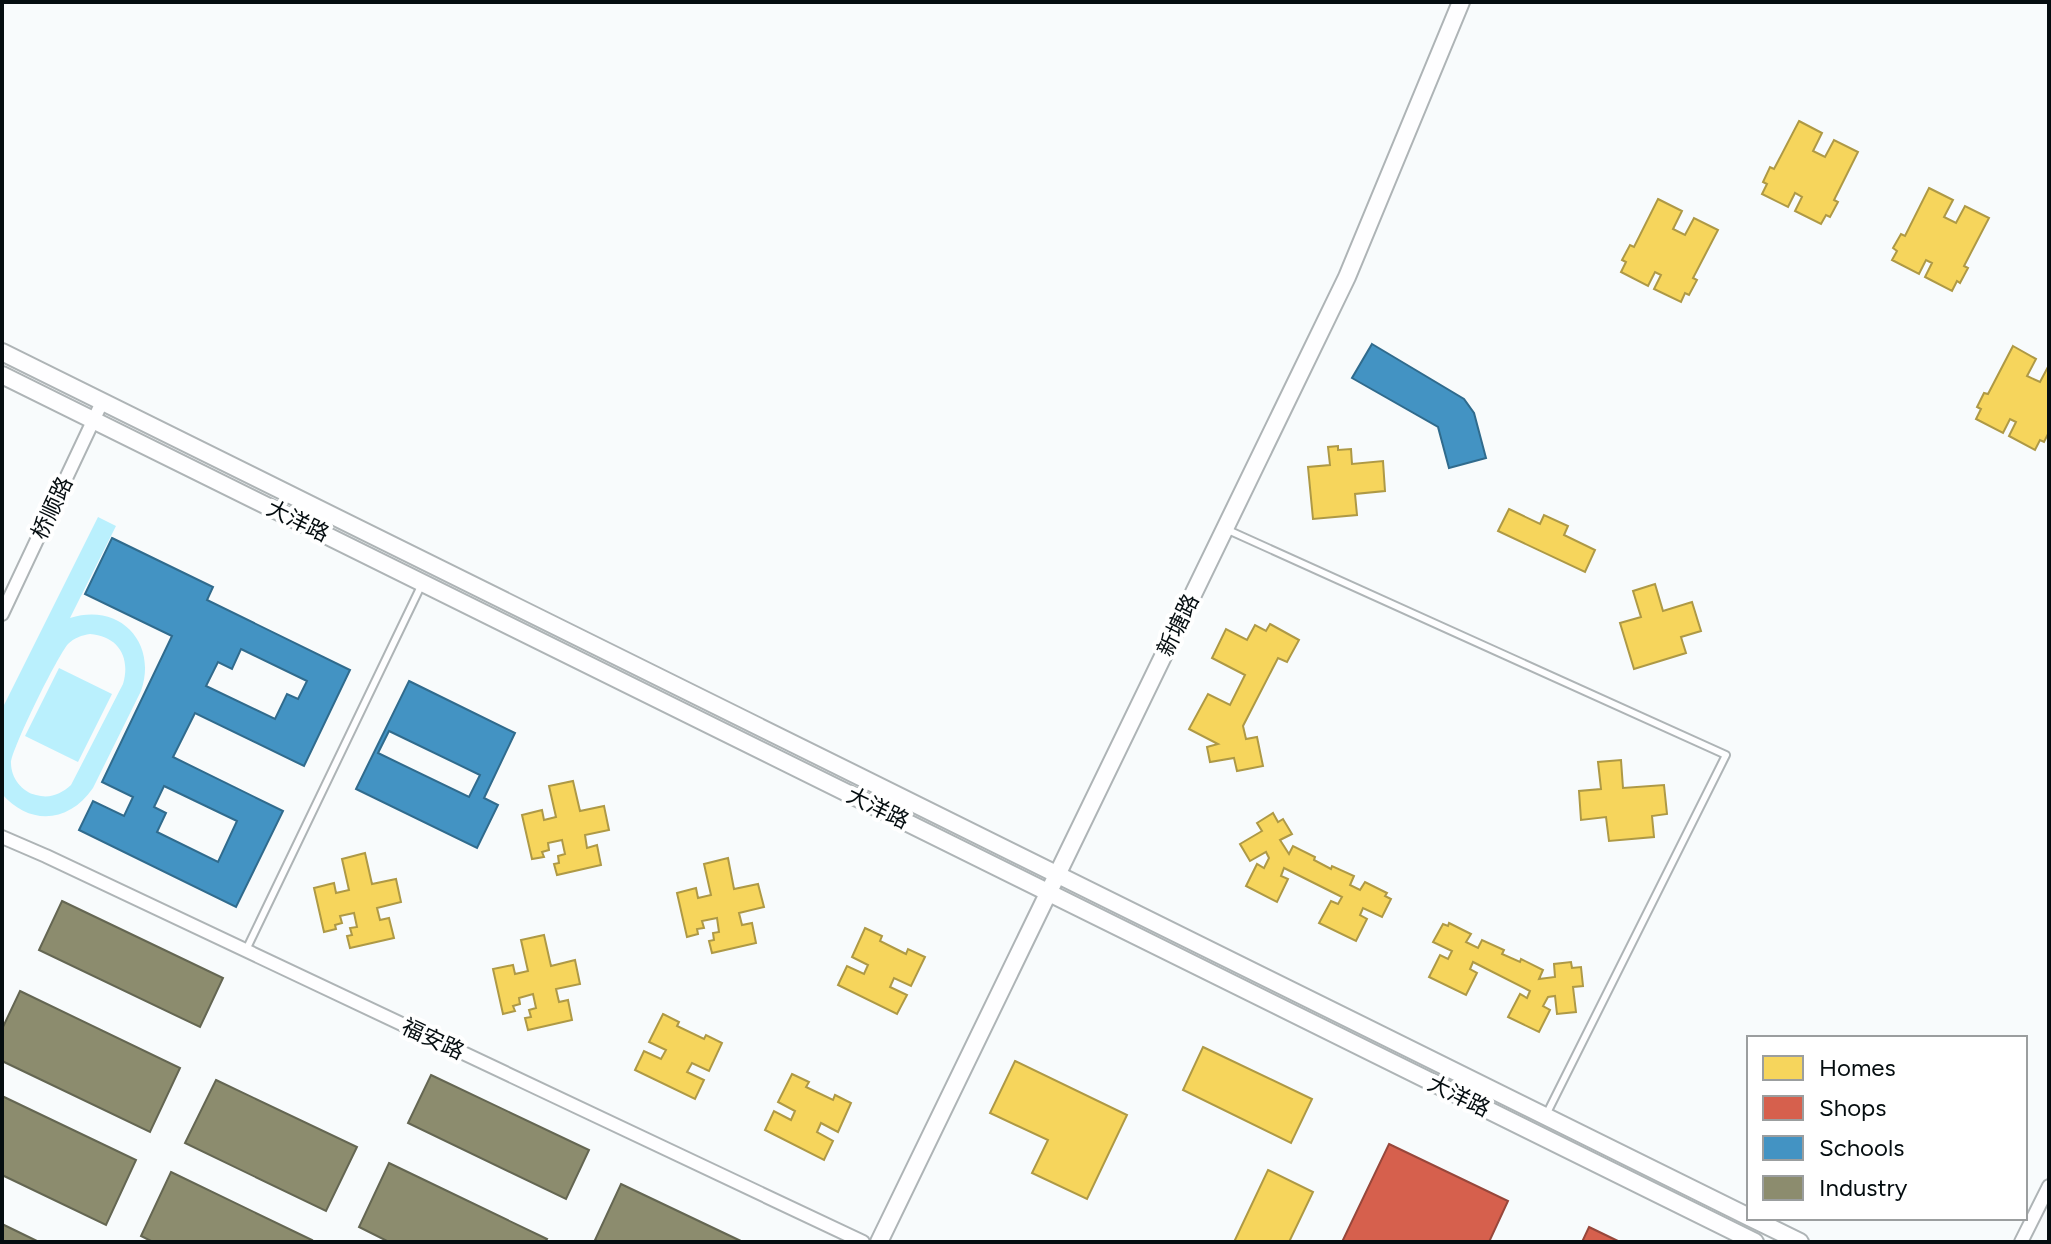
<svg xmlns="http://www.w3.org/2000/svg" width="2051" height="1244" font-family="Figtree,'Noto Sans SC',sans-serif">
  <rect width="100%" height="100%" fill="#f8fbfc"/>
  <g fill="#baf0fd" fill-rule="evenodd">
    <path d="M98 517 116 526 70 618C119 602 158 642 141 691L93 788C69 823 30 826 2 794V709ZM90 634C118 636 131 657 123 684L71 785C61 794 50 799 36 795 22 792 11 778 11 763 11 750 58 655 68 644 74 638 82 635 90 634Z"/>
    <polygon points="59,668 112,694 78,762 25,736"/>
  </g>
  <g fill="#f6d55c" stroke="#ae9945" stroke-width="2">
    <polygon points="1799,121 1822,133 1813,151 1825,157 1834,140 1858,152 1834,200 1838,202 1830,217 1826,215 1821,224 1795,211 1802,197 1795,193 1788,207 1762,194 1767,184 1763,182 1770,167 1774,169"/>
    <polygon points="1929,188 1953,200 1944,217 1956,223 1965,206 1989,218 1964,266 1968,268 1960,283 1957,281 1952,291 1925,277 1932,263 1926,260 1919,274 1892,260 1897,251 1893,248 1901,234 1905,236"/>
    <polygon points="1658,199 1682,211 1673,229 1685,235 1694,218 1718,230 1693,278 1697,280 1689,295 1685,293 1681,302 1654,289 1661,275 1655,272 1648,286 1621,272 1626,262 1622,260 1630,245 1634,247"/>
    <polygon points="2013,346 2036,359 2027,376 2040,382 2049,365 2049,432 2044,442 2040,440 2035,450 2009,436 2016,422 2010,419 2003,433 1976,419 1981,409 1977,407 1984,393 1988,394"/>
    <polygon points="1338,446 1338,450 1351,449 1352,464 1383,461 1385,491 1355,494 1357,515 1313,519 1308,467 1330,465 1328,447"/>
    <polygon points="1509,509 1540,524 1544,515 1568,526 1564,535 1595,550 1585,572 1498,531"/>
    <polygon points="1655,584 1663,611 1692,602 1701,631 1681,637 1686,653 1634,669 1620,623 1641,617 1633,591"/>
    <polygon points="1270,624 1299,640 1287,662 1278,658 1243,726 1246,739 1257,737 1263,766 1237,771 1234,758 1210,762 1207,747 1218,744 1189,729 1208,694 1230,705 1245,675 1212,658 1226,629 1247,640 1255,625 1266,631"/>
    <polygon points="1621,760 1623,788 1664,785 1667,814 1652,816 1654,837 1609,841 1606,817 1581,820 1579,791 1601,789 1598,762"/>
    <polygon points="573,781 580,811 604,806 609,830 585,835 587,848 597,845 601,865 557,875 554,864 559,863 558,856 565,854 562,840 548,843 549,850 542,852 544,857 532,859 522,815 542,810 544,820 556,817 549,786"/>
    <polygon points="1273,813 1278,822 1283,819 1292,834 1280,840 1289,854 1293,846 1315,857 1314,860 1331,869 1332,866 1354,876 1350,885 1360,890 1365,882 1387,893 1385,896 1391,899 1382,917 1363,908 1360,915 1367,919 1356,941 1319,923 1331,901 1338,904 1342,897 1284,868 1281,876 1288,879 1277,902 1246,886 1257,864 1264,868 1269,858 1266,852 1250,861 1240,844 1262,831 1257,823"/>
    <polygon points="365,853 372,884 396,879 401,902 377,908 380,920 389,918 394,938 350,948 347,936 352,935 350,928 357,927 354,913 340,916 342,923 335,925 336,929 324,932 314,888 334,883 336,893 349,890 342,859"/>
    <polygon points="728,858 734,889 758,884 764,907 739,913 742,925 752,923 756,943 712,953 709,941 714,940 713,933 719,932 717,918 702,921 704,928 697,929 698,934 687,937 677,893 696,888 698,898 711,895 704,864"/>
    <polygon points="1449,923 1471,934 1466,942 1478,948 1482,940 1504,950 1502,954 1520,962 1521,959 1543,970 1539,979 1555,977 1554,964 1571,962 1572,968 1581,967 1583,986 1573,987 1576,1012 1557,1014 1555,996 1548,997 1543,1006 1550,1010 1539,1032 1508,1017 1520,994 1527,998 1530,991 1473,962 1470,969 1477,973 1466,995 1429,977 1440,955 1448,959 1452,951 1433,942 1443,924 1448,926"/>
    <polygon points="865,928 882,936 880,941 906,954 908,949 925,957 911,986 894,978 890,987 907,995 897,1014 838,985 847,966 864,974 868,965 852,957"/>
    <polygon points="544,935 551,966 575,960 580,984 556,989 559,1002 568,1000 572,1020 528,1030 525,1018 531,1017 529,1010 536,1008 533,994 519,998 520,1004 513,1006 515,1011 503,1014 493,969 513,965 515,974 528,971 521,940"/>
    <polygon points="663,1014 679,1022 677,1026 704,1039 706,1035 722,1043 709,1071 692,1063 687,1072 704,1080 695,1099 635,1070 644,1051 661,1059 666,1050 649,1042"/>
    <polygon points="1203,1047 1312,1099 1291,1143 1183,1090"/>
    <polygon points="1015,1061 1127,1115 1087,1199 1032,1173 1048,1140 990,1113"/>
    <polygon points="792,1074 809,1082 806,1087 833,1100 835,1095 851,1103 838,1132 821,1123 817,1132 833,1141 824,1160 765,1130 774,1111 791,1120 795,1111 778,1102"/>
    <polygon points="1268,1170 1313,1192 1289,1242 1234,1242"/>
  </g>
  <g fill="#d6604d" stroke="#97473b" stroke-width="2">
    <polygon points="1389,1144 1508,1201 1489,1242 1342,1242"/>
    <polygon points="1589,1227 1620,1242 1582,1242"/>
  </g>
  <g fill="#4393c3" stroke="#306b8d" stroke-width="2" fill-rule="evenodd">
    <polygon points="1372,344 1464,399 1474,413 1486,458 1449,468 1438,427 1352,378"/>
    <path d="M112 538 213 587 207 600 350 670 304 766 195 713 173 757 283 811 236 907 79 830 93 801 124 816 133 797 102 782 172 636 85 594ZM241 649 307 681 298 699 287 694 275 719 206 686 218 662 232 669ZM164 786 237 821 218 862 157 832 166 813 154 807Z"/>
    <path d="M409 681 515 733 484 798 498 805 477 848 356 789ZM389 731 480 775 469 797 378 753Z"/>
  </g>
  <g fill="#8c8c6e" stroke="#646652" stroke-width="2">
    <polygon points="62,901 223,978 200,1027 39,950"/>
    <polygon points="20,991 180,1068 150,1132 2,1061 2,1029"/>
    <polygon points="431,1075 589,1150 566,1199 408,1123"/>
    <polygon points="216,1080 357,1147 326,1211 185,1143"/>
    <polygon points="2,1096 136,1160 106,1225 2,1175"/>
    <polygon points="389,1163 547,1239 545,1242 389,1242 359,1227"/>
    <polygon points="171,1172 312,1240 311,1242 153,1242 141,1236"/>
    <polygon points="621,1184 743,1242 599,1242 595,1240"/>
    <polygon points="2,1224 39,1242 2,1242"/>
  </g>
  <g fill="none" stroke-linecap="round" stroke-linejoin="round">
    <defs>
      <g id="service">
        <polyline points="1228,530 1726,755 1546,1115"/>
        <polyline points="246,950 421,586"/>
      </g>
      <g id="minor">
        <polyline points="2,614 102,402"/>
        <polyline points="2,837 46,856 863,1242"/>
        <polyline points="2021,1242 2049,1186"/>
      </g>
      <g id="tertiary">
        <polyline points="2,352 1749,1217"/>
        <polyline points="2,375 1755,1242"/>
        <polyline points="1751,1218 1800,1242"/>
        <polyline points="879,1242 1347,277 1461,2"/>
      </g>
    </defs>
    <use href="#service" stroke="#aeb4b6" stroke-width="10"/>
    <use href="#minor" stroke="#aeb4b6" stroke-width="16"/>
    <use href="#tertiary" stroke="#aeb4b6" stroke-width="20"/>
    <use href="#service" stroke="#fefeff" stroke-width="6"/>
    <use href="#minor" stroke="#fefeff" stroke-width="12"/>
    <use href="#tertiary" stroke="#fefeff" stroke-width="16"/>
  </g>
  <g text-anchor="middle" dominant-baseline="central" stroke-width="8" stroke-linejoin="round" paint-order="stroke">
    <g font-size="22" fill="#050d10" stroke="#fff">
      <text transform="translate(52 508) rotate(-65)">桥顺路</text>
      <text transform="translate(298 521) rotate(26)">大洋路</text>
      <text transform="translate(1178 625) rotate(-64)">新塘路</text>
      <text transform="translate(878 808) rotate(26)">大洋路</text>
      <text transform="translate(433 1039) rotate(25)">福安路</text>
      <text transform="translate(1459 1096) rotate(26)">大洋路</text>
    </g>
  </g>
  <rect width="2051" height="1244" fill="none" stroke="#050d10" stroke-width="8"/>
  <rect x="1747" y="1036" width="280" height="184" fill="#ffffff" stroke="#9b9e9f" stroke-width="2"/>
  <rect x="1763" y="1056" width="40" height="24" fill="#f6d55c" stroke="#9b9e9f" stroke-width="2"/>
  <text x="1819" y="1076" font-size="24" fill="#050d10">Homes</text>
  <rect x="1763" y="1096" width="40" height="24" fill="#d6604d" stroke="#9b9e9f" stroke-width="2"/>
  <text x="1819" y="1116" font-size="24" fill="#050d10">Shops</text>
  <rect x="1763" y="1136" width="40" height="24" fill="#4393c3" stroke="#9b9e9f" stroke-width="2"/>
  <text x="1819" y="1156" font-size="24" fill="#050d10">Schools</text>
  <rect x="1763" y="1176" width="40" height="24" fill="#8c8c6e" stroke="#9b9e9f" stroke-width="2"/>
  <text x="1819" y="1196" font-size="24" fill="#050d10">Industry</text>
</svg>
